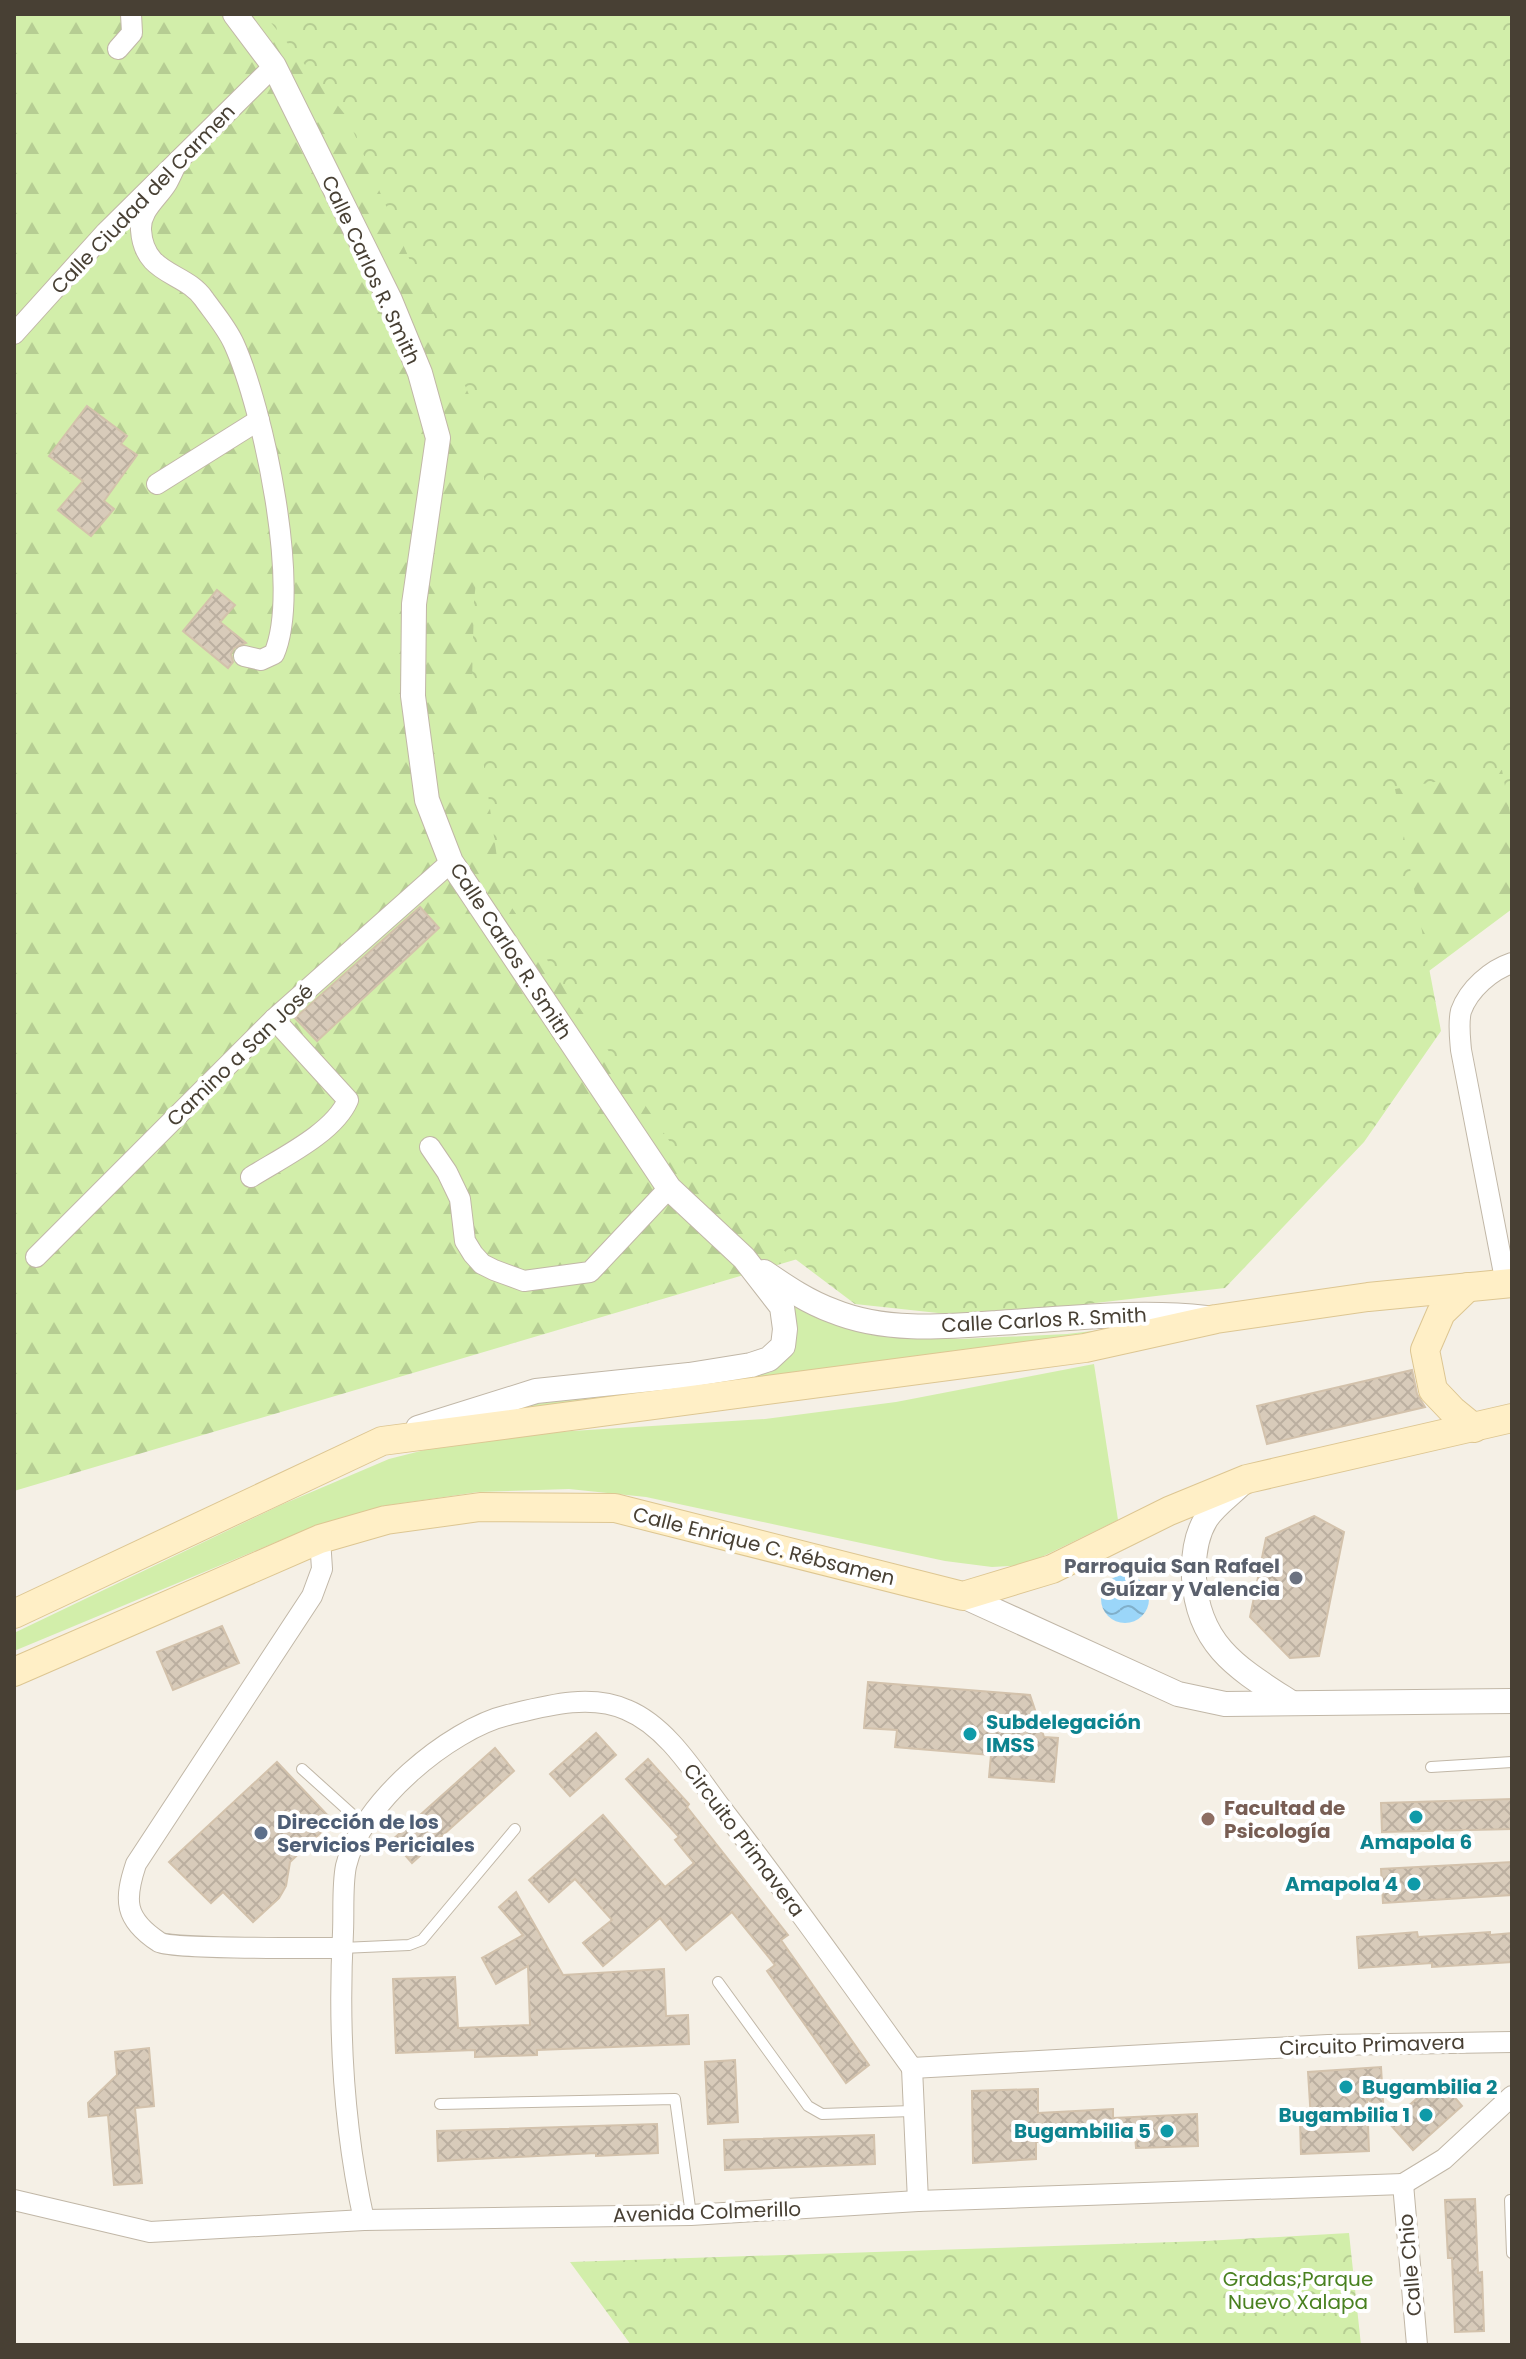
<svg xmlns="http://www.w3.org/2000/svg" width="1526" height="2359" font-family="Poppins,sans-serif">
  <defs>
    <pattern id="forest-firs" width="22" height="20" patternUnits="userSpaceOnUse" patternTransform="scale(2)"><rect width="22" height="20" fill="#d2eeaa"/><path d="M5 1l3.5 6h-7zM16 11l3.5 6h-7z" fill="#b6cd93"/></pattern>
    <pattern id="park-crowns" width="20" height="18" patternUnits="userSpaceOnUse" patternTransform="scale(2)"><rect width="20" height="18" fill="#d2eeaa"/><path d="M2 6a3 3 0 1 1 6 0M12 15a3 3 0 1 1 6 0" fill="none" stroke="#b6cd93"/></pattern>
    <pattern id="water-waves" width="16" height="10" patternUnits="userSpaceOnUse" patternTransform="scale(2)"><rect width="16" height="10" fill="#9bd6f9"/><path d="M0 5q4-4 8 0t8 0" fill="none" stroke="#80afca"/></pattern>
    <pattern id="building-cross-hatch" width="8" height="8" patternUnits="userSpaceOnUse" patternTransform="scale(2)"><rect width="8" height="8" fill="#d8cbba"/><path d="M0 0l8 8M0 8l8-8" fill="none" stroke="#bbafa0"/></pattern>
  </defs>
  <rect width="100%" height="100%" fill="#f5f0e6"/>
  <g fill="#d2eeaa">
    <polygon points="795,1306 884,1334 960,1339 1067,1334 1169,1322 453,1428 527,1405 733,1380 771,1372 785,1361 793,1345"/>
    <polygon points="1094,1364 1118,1520 1025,1565 992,1567 945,1561 646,1497 569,1489 478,1492 383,1506 310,1528 14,1651 14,1633 281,1505 389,1459 476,1437 765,1419 896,1402"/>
  </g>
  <polygon fill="url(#forest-firs)" points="14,14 1512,14 1512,909 1125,1198 845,1245 14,1491"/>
  <g fill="url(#park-crowns)">
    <polygon points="264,14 1512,14 1512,824 1502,770 1395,789 1441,1031 1364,1142 1225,1288 975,1317 855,1304 701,1188 502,893 472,682 474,601 485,496 481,422 347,117"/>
    <polygon points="1349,2233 1361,2345 631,2345 570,2262 1205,2241"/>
  </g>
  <circle fill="url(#water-waves)" cx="1125" cy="1599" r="24"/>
  <g fill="url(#building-cross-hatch)" stroke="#d3c2ac" stroke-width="2">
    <polygon points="87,406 127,436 121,444 137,455 104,501 114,509 91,536 58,510 83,481 49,456"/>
    <polygon points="217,590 235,605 220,622 246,643 234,648 231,654 233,662 228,668 183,631"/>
    <polygon points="420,907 439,928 317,1041 295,1018"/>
    <polygon points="1412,1370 1417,1394 1425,1407 1267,1444 1257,1406"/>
    <polygon points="1314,1516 1344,1532 1319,1656 1290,1658 1250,1617 1266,1538"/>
    <polygon points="222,1626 239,1663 173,1690 157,1652"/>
    <polygon points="868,1682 1030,1695 1044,1737 1058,1738 1054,1782 989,1777 991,1755 895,1747 897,1730 864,1728"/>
    <polygon points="596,1733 616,1755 570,1796 550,1774"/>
    <polygon points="495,1748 514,1771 412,1863 392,1840"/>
    <polygon points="648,1759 689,1804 687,1807 788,1935 781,1940 869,2065 846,2083 767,1971 775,1965 732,1912 686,1950 660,1918 603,1966 583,1943 612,1920 575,1879 549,1902 529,1880 603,1815 665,1887 694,1863 675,1840 679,1837 626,1779"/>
    <polygon points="277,1762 333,1821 290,1862 286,1886 279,1898 253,1922 223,1892 211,1903 169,1862"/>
    <polygon points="1512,1799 1512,1829 1382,1832 1381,1803"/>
    <polygon points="1512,1862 1512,1895 1383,1903 1381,1869"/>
    <polygon points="516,1892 563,1975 664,1969 666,2016 688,2015 689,2044 537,2050 537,2055 475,2057 475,2050 396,2053 393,1979 455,1977 458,2028 530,2025 528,1966 496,1984 482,1958 523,1935 499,1907"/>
    <polygon points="1417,1932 1418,1937 1490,1932 1490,1935 1512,1933 1512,1962 1432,1967 1432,1963 1359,1968 1357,1937"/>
    <polygon points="149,2048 154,2106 135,2108 142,2183 114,2185 108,2115 89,2117 88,2103 117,2075 115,2052"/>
    <polygon points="735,2060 738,2122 708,2124 705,2062"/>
    <polygon points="1381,2067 1384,2117 1367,2098 1369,2151 1301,2154 1300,2120 1311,2120 1308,2072"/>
    <polygon points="1439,2079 1462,2106 1413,2150 1389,2123"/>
    <polygon points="1038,2089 1038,2113 1113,2109 1113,2118 1197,2114 1198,2146 1136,2148 1135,2136 1036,2142 1036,2159 973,2163 972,2091"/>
    <polygon points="657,2124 658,2153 596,2156 596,2153 438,2161 437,2131"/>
    <polygon points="874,2135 875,2164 725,2170 724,2140"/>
    <polygon points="1475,2199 1478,2273 1482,2272 1484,2331 1455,2332 1452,2258 1448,2258 1445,2200"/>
  </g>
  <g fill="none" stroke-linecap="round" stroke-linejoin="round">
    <defs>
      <g id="service">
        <polyline points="1431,1767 1512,1762"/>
        <polyline points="302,1769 363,1824"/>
        <polyline points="342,1948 409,1945 422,1940 515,1829"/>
        <polyline points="718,1982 808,2106 822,2114 912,2111"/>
        <polyline points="440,2104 675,2099 691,2215"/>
        <polyline points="1510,2200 1512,2253"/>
      </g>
      <g id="minor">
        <polyline points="118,49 132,33 131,14"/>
        <path d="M178 161C174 168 171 176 167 183 158 198 140 210 141 230 144 276 185 271 204 299 214 313 227 328 234 344 263 408 302 590 274 654L261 660 244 656"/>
        <polyline points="14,334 106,232 274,66"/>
        <polyline points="157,484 259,420"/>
        <polyline points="430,1147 447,1172 460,1199 465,1241 473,1254 482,1264 494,1270 524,1281 590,1272 669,1188"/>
        <path d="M251 1177C281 1158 334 1133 348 1100L274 1019"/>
        <polyline points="36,1257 274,1019 451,862"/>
        <path d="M1506 1284 1461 1050C1460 1038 1458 1023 1461 1011 1469 989 1491 970 1512 963"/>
        <path d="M320 1539 322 1569 312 1596 136 1864C124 1900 124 1919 159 1942 169 1949 317 1948 342 1948"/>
        <polyline points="912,2068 1328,2045 1512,2042"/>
        <polyline points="912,2068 918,2201"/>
        <polyline points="1403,2184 1417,2345"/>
        <polyline points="1403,2184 1444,2159 1512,2096"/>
        <polyline points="14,2200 150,2232 364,2220 691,2215 918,2201 1403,2184"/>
        <path d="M364 2220C343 2125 338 2029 343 1932 344 1911 342 1886 346 1866 360 1804 449 1729 508 1715 545 1706 590 1693 627 1710 668 1727 696 1775 722 1809 788 1894 849 1981 912 2068"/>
      </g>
      <g id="tertiary">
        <polyline points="235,14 274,66 390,300 420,373 438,438 414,604 413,696 427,800 451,862 669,1188 744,1258 782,1307 785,1329 783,1346 769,1359 751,1365 689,1375 536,1391 418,1428"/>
        <path d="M764 1272C786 1287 808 1302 833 1311 884 1332 943 1327 997 1323 1066 1319 1137 1310 1206 1318"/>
        <path d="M1241 1484C1230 1495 1214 1506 1206 1519 1195 1537 1193 1557 1194 1578 1198 1646 1239 1669 1290 1702"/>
        <polyline points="963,1596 1178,1694 1225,1704 1512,1701"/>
      </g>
      <g id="secondary">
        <polyline points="1468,1287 1441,1313 1425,1350 1433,1390 1452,1410 1474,1428"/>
        <polyline points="14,1614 382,1441 1085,1348 1216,1319 1368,1297 1512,1283"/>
        <polyline points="14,1672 320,1539 386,1520 480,1507 615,1508 963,1596 1052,1569 1169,1511 1247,1479 1512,1418"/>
      </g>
    </defs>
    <use href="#service" stroke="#c1b7a7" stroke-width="12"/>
    <use href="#minor" stroke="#c1b7a7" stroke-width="22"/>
    <use href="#tertiary" stroke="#c1b7a7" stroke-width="26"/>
    <use href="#secondary" stroke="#ddc692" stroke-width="30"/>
    <use href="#service" stroke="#fff" stroke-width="10"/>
    <use href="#minor" stroke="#fff" stroke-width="20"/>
    <use href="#tertiary" stroke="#fff" stroke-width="24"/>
    <use href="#secondary" stroke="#ffefc6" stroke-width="28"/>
  </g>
  <circle fill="#6b7280" stroke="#fff" stroke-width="3" cx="1296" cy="1578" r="8"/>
  <g fill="#0f9aa8" stroke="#fff" stroke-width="3">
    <circle cx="970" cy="1734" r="8"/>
    <circle cx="1416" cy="1817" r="8"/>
    <circle cx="1414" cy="1884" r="8"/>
    <circle cx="1346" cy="2087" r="8"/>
    <circle cx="1426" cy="2115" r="8"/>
    <circle cx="1167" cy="2131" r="8"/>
  </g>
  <circle fill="#8d6e63" stroke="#fff" stroke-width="3" cx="1208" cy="1819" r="8"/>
  <circle fill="#5c6f8a" stroke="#fff" stroke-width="3" cx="261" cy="1833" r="8"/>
  <g text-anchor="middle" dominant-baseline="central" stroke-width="8" stroke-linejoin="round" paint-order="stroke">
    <g font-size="20" fill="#484034" stroke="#fff">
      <text transform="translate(143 199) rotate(-46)">Calle Ciudad del Carmen</text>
      <text transform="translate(371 270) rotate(65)">Calle Carlos R. Smith</text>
      <text transform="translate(511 951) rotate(57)">Calle Carlos R. Smith</text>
      <text transform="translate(240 1055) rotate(-44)">Camino a San José</text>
      <text transform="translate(1044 1320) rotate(-3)">Calle Carlos R. Smith</text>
      <text transform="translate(764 1546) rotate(14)">Calle Enrique C. Rébsamen</text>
      <text transform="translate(744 1840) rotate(53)">Circuito Primavera</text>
      <text transform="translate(1372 2045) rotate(-2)">Circuito Primavera</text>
      <text transform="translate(707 2212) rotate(-2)">Avenida Colmerillo</text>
      <text transform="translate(1410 2265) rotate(-95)">Calle Chio</text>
    </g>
    <g font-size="20" font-weight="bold" fill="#5b616d" stroke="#fff" text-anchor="end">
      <text x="1280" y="1566">Parroquia San Rafael<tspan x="1280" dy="23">Guízar y Valencia</tspan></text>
    </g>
    <g font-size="20" font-weight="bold" fill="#0d838f" stroke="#fff" text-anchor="end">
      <text x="986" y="1722" text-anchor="start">Subdelegación<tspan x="986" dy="23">IMSS</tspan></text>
      <text x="1416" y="1842" text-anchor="middle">Amapola 6</text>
      <text x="1398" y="1884">Amapola 4</text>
      <text x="1362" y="2087" text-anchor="start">Bugambilia 2</text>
      <text x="1410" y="2115">Bugambilia 1</text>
      <text x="1151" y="2131">Bugambilia 5</text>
    </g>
    <g font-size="20" font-weight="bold" fill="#785e54" stroke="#fff" text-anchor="start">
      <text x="1224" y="1808">Facultad de<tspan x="1224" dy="23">Psicología</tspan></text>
    </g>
    <g font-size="20" font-weight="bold" fill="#4e5e75" stroke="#fff" text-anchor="start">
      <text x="277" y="1822">Dirección de los<tspan x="277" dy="23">Servicios Periciales</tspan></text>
    </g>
    <g font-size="20" fill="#498120" stroke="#fff">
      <text x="1298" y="2279">Gradas;Parque<tspan x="1298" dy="23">Nuevo Xalapa</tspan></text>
    </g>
  </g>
  <rect width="1526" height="2359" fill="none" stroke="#484034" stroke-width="32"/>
</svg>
